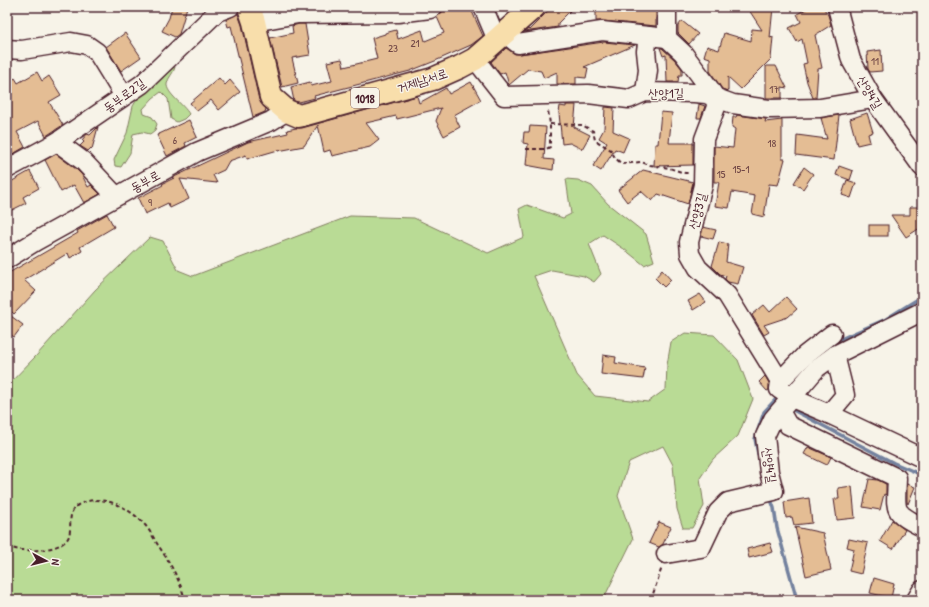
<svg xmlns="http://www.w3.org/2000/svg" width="929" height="607" font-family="'Patrick Hand','Poor Story',sans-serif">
  <rect width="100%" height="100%" fill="#f7f3e8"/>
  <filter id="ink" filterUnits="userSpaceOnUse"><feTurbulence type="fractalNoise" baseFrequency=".025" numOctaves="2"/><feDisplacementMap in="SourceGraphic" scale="8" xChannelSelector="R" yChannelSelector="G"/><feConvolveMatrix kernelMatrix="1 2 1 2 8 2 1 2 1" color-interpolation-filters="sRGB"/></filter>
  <g filter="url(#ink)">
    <g fill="#b9db95" stroke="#827d60">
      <path d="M172 65 175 67C174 73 168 77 167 84 166 93 184 105 189 114L184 119 177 122 171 119 168 99 161 92 153 98 143 109 144 114 152 117 157 124 155 130 150 134 142 132 133 134 130 153 121 167 115 166 114 160 127 133 133 106 138 98Z"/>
      <polygon points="566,179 578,180 592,186 608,204 646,234 654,261 644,265 624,249 603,235 589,244 601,274 594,282 584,276 552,270 534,276 577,375 595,396 648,402 666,389 667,365 671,342 685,333 714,335 738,360 753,399 738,436 713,459 700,478 704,506 692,528 683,528 677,509 673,465 663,446 629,462 618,496 633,539 603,600 7,600 7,386 36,356 95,290 150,237 163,241 178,270 193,276 350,216 414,218 488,253 524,237 519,209 527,205 563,218 571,214"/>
    </g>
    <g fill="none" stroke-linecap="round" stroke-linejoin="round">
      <g stroke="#73819e" stroke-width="3.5">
        <polyline points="824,353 836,341 886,319 918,299 922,291"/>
        <polyline points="786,389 797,378"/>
        <polyline points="793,410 894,463 922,475"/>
        <polyline points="758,454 755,439 764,412 779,396"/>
        <polyline points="770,497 774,508 777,528 797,600"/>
      </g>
    </g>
    <g fill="#e4bd94" stroke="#4a1f2b">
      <polygon points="172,7 187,7 179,34 175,37 162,31 169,18"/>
      <polygon points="453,7 470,7 483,36 471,45 435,61 410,71 314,96 315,98 299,102 294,101 291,87 310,82 311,86 332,81 327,62 342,59 344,67 377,59 372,38 385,34 385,33 396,30 398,39 422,30 425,41 444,33 437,17 442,12"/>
      <polygon points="552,7 574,7 558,23 558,27 524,32 528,29 529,30"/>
      <polygon points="596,7 636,7 648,11 649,7 656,7 656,26 603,21 596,21"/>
      <polygon points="747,7 773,7 770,38 773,37 771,59 741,89 728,77 728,91 722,89 710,71 710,58 704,56 707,46 719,50 724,33 751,41 752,29 762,30"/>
      <polygon points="810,7 823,7 828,15 831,25 815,35 822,68 818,69 816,98 813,98 807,82 803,64 807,63 802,39 797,42 789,28 801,22 797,14"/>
      <polygon points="237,14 238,14 242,25 259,100 266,109 265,112 253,117 231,26 228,27 226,20"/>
      <polygon points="682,21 698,34 689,44 678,33 678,26"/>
      <polygon points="299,24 305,24 310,55 292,58 298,83 282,87 270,38 293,33 292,26"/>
      <polygon points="125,33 141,57 121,71 106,47"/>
      <polygon points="604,42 635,45 584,67 588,68 586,78 576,77 576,84 557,84 557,72 544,78 541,71 528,69 509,85 505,72 500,74 491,62 506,48 515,54 520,54"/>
      <polygon points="660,48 662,48 675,60 682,69 682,75 679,75 678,82 667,82 666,55 663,56"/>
      <polygon points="881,50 882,71 870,72 868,69 867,52"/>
      <polygon points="766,66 776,66 787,88 782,87 782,98 766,98"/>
      <polygon points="37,72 42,81 49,76 61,95 49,102 63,125 46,136 38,121 17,132 25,147 13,154 7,142 7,84 15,78 18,83"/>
      <polygon points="219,78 225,85 230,80 240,92 219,110 211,100 197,111 190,103"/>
      <polygon points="471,82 481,100 454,115 460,127 444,136 436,121 441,108 397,119 396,116 366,123 379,140 370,147 332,156 330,150 324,152 318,125 304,146 278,151 278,150 247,159 246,155 229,161 224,170 213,175 217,183 180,179 189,199 170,208 168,203 145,214 138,198 163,185 162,184 174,178 172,178 248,142 288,133 287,130 296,128 302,128 417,96 419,103 446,88 449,94"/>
      <polygon points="699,104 705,106 701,118 697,118"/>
      <polygon points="566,105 576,105 574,127 590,135 582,149 570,143 562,144 559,113 560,106 566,107"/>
      <polygon points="605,107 614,108 613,131 629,138 623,152 615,149 601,171 593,166 607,143 599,138 604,129"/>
      <polygon points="661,112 672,113 669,143 693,143 693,165 654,166 655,144 658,144"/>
      <polygon points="867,113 873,132 868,134 870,142 857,145 850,119"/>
      <polygon points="737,115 766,119 765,122 782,120 782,159 785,159 778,185 769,184 764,217 752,214 755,196 732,192 729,208 715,206 719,182 714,182 714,146 733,148 735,129 732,127 733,117 736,117"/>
      <polygon points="839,115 834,160 796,155 797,135 827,139 821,118"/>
      <polygon points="189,120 197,137 185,143 186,146 167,156 157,135"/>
      <polygon points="530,126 546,127 544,159 554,160 553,170 526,165 528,144 523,143 524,132 529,132"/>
      <polygon points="98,127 92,149 91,148 88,151 80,146 84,142 82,140 87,134 90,135"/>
      <polygon points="56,154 76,169 82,175 88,187 91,185 100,194 84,203 74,185 61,192 45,160"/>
      <polygon points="839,166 853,171 850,180 836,175"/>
      <polygon points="804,167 813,174 803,189 794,183"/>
      <polygon points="643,170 693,182 688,204 658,194 652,201 641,191 627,202 618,190"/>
      <polygon points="30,171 39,188 23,197 26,203 12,210 7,201 7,184"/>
      <polygon points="847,180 856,183 851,198 842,195"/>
      <polygon points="910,207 920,207 920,228 906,237 891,215 910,215"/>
      <polygon points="107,214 114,227 80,247 82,251 70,258 68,253 24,280 36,291 14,314 7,307 7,274 78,233 77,231"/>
      <rect x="869" y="225" width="19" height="11"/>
      <polygon points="703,227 716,230 713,239 701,236"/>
      <polygon points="719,242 728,244 726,262 743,267 738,284 728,282 725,279 726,276 720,274 712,266"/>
      <polygon points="662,270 671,280 664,287 655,278"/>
      <polygon points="700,294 706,302 693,310 688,301"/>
      <polygon points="786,297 797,309 788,317 764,325 769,332 764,335 752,315 764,305 770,312"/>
      <polygon points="7,313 23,325 14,337 7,332"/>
      <polygon points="603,355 616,357 615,363 645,368 643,379 601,374"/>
      <polygon points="765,376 769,383 769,390 767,391 759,382"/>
      <polygon points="808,447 831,457 827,465 804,454"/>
      <polygon points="869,479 878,480 886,484 886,495 884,494 880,510 863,507"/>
      <polygon points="907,484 915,487 908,504 907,502"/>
      <polygon points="852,486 855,518 837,520 834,499 839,499 838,488"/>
      <polygon points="809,498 812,523 794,525 792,517 786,518 784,502"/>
      <polygon points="892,520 905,530 893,549 880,541"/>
      <polygon points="659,522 671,527 663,544 659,547 649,543"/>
      <polygon points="795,527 823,533 831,570 806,576"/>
      <polygon points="849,539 868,543 861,574 849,571 854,549 847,547"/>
      <polygon points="770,543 773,552 749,558 747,549"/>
      <polygon points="874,578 894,584 891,598 870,593"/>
    </g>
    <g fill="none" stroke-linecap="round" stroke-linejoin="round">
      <defs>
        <g id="minor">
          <polyline points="483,7 497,40"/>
          <polyline points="667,7 667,38 683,53 710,89 715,97 716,107 704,139 703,185 689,242 690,254 698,268 727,295 780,381 779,389 792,398 829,414 922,458"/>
          <polyline points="837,7 851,60 873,99 922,167"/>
          <polyline points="254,22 298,14 398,13 430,9 433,7"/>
          <polyline points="504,33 518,44 602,31 667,38"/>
          <polyline points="7,49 22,50 71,42 87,45 97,52 124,96"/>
          <polyline points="475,59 504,96 588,94 629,99 645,92 694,93 706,94 733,104 769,109 820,108 873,99"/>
          <polyline points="645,92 648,70 646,51 648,36"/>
          <polyline points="57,142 83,161 116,196"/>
          <polyline points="7,169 57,142 142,84 217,12 230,7"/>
          <polyline points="7,259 36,241 197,152 271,121 287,111"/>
          <polyline points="780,381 805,355 832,334"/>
          <path d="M780 411 788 425 897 478C896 511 891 511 922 527"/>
          <polyline points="829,414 845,395 835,355"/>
          <polyline points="666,554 701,548 718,512 728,502 774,491 769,472 765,436 773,419 817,368 835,355 919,313 922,311"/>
          <polyline points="916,600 922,590"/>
        </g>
        <polyline id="major" points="249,7 254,22 271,97 287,111 299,116 433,79 460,67 475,59 534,7"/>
      </defs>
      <use href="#minor" stroke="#4a1f2b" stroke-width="21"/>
      <use href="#major" stroke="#4a1f2b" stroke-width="25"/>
      <g stroke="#4a1f2b" stroke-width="2" stroke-dasharray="4 3" stroke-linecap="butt">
        <polyline points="550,124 582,125 593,131 595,140 611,150 615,158 622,164 641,162 650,165 669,168 685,173 688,173"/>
        <polyline points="526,149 546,149 550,147 550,124 548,110"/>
        <path d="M7 546C12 548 17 550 22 550 34 551 64 550 69 536 72 526 67 511 78 505 101 492 129 507 145 525 151 532 155 541 160 548 171 565 180 580 185 600"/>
        <polyline points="651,600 662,567"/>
      </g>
      <use href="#minor" stroke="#f7f3e8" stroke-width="18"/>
      <use href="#major" stroke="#f8deab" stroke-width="22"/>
    </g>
  </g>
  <g text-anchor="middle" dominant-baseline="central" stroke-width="3" stroke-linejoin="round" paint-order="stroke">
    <g font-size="11" fill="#704645">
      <text x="415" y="43">21</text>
      <text x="393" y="48">23</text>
      <text x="875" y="61">11</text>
      <text x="774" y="89">17</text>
      <text x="175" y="140">6</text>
      <text x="772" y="143">18</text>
      <text x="741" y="169">15-1</text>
      <text x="721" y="174">15</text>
      <text x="150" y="202">9</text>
    </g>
    <rect fill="#f7f3e8" stroke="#7e5f64" stroke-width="1" x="351" y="88" width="28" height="20" rx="3"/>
    <g font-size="12" font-weight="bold" fill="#4a1f2b">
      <text x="365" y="98">1018</text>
    </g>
    <g font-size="13" fill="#4a1f2b" stroke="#f7f3e8">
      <text transform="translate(422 80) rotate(-18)">거제남서로</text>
      <text transform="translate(870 92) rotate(58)">산양4길</text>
      <text transform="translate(666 93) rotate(-1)">산양1길</text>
      <text transform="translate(124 95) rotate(-36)">동부로2길</text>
      <text transform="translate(145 181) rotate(-29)">동부로</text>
      <text transform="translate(697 211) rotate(-76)">산양3길</text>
      <text transform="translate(770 465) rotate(81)">산양4길</text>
    </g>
  </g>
  <rect width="929" height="607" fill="none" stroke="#f7f3e8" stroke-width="24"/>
  <rect x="12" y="12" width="905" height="583" fill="none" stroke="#4a1f2b" stroke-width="1.5" filter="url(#ink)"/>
  <g transform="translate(46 561) rotate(97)" stroke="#f7f3e8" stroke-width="3" paint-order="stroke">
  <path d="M0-3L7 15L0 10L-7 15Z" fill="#4a1f2b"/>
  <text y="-6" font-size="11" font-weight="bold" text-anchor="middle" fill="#4a1f2b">N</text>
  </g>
</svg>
